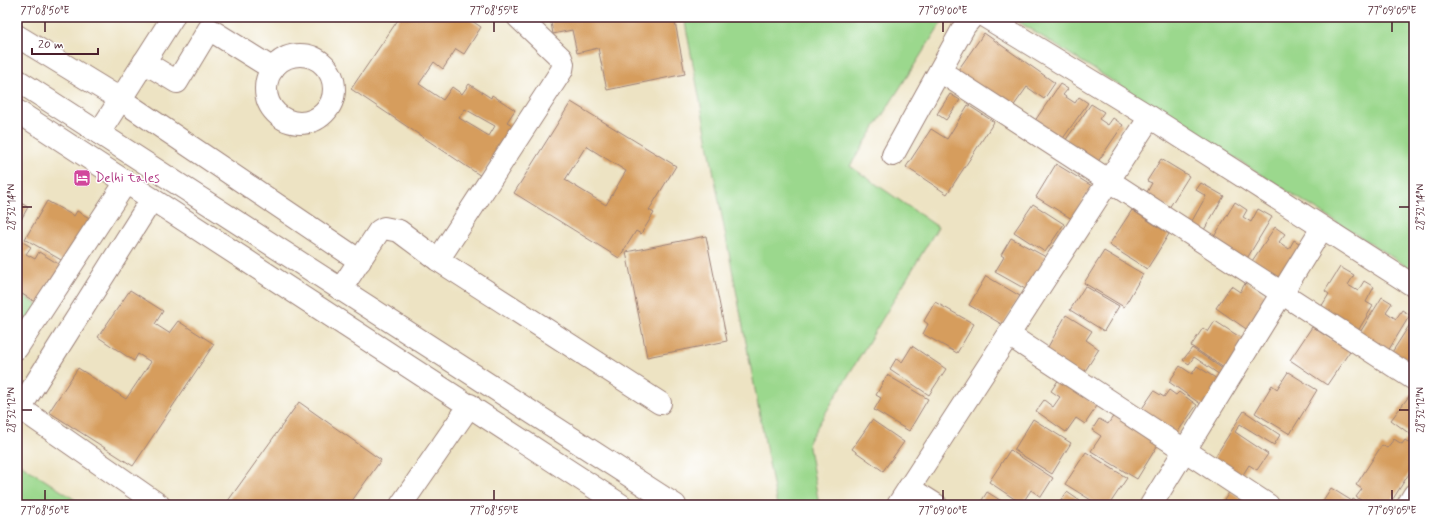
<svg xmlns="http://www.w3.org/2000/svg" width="1431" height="522" font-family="Mynerve,sans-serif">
  <rect width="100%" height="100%" fill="#fff"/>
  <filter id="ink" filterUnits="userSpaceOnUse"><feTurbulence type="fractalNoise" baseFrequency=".025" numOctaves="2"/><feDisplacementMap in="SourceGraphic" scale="8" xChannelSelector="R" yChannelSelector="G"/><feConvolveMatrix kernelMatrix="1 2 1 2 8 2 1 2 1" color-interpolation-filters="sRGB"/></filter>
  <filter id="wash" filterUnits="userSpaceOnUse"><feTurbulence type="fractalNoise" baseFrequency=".012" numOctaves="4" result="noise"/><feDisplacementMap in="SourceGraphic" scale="16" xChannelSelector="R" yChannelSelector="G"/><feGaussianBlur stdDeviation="0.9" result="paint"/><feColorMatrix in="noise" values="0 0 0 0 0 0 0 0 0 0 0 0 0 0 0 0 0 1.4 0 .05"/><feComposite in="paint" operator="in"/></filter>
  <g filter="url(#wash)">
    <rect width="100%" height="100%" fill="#ede3c3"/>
    <g fill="#9bd88d" stroke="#727c5c">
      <polygon points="684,17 945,17 850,166 938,227 808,442 819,505 777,505"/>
      <polygon points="1011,17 1414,17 1414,271"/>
      <polygon points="17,292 43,308 17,348"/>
      <polygon points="17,462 83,505 17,505"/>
    </g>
    <g id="blocks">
      <g fill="#d69d5d" fill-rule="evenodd">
        <path d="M400 17H466L481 27 464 54 456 49 443 69 434 62 419 84 443 100 452 87 462 94 469 84 491 98 492 95 515 110 507 122 514 126 481 176 351 89ZM465 109 495 126 489 136 459 118Z"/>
        <polygon points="550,17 674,17 685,74 607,90 598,48 577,53 572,30 553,34"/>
        <polygon points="984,33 1055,83 1044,99 1027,87 1010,111 956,73"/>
        <polygon points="1060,84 1068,89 1063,95 1075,103 1079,97 1088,103 1059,144 1032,125"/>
        <polygon points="950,94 960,100 946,120 937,114"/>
        <path d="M571 102 676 166 649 210 654 213 641 234 636 231 619 258 514 193ZM586 146 626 171 606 205 565 180Z"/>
        <polygon points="1091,104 1104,112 1099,119 1108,125 1113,118 1123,125 1097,163 1065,141"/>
        <polygon points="968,105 994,122 947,194 906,167 931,129 947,139"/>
        <polygon points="1161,159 1189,176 1169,208 1146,194 1152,183 1147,181"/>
        <polygon points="1056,164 1092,186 1072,219 1036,197"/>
        <polygon points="1201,183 1224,196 1201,235 1188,228 1206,196 1196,190"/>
        <polygon points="17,201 28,207 17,227"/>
        <polygon points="47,201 74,216 77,211 93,220 68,264 25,239"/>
        <polygon points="1235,202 1247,210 1243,217 1251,222 1258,209 1272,217 1246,260 1209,245"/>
        <polygon points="1033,204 1064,224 1045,252 1014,232"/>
        <polygon points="1132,210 1169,234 1147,269 1109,245"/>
        <polygon points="1275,227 1285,234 1279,242 1289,249 1294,240 1307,248 1282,285 1250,264"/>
        <polygon points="706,236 727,341 647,357 626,252"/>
        <polygon points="1011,238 1046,257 1027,290 995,272 1004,257 1001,255"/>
        <polygon points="21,241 31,247 26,254 35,259 39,252 65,268 42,306 17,291 17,247"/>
        <polygon points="1104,251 1143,274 1124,307 1084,283"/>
        <polygon points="1340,267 1354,275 1348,285 1358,291 1364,281 1374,287 1366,302 1373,306 1356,334 1318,312 1329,294 1325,291"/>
        <polygon points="986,276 1020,296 1003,325 969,305"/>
        <polygon points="1246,282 1274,301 1252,333 1216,308 1231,286 1240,292"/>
        <polygon points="1085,286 1119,306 1104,331 1070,310"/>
        <polygon points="130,290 163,311 155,324 169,333 178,321 214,344 133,466 49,412 78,368 126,399 151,362 138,354 134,361 98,337"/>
        <polygon points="1382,297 1392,303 1386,312 1396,319 1402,310 1410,315 1388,351 1359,334"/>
        <polygon points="935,302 974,324 957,353 923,334 928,324 924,321"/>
        <polygon points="1066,315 1092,331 1086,340 1099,349 1080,379 1044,354"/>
        <polygon points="1414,318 1414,378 1387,360"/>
        <polygon points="1215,321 1246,341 1227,370 1191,346 1203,328 1208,332"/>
        <polygon points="1312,327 1350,351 1327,385 1290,360"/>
        <polygon points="912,346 946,369 929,395 890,369 896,359 902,362"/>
        <polygon points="1192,348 1229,373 1205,407 1169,382 1180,366 1192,374 1197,366 1217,379 1220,375 1194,357 1189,364 1183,360"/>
        <polygon points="1288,372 1317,390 1290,434 1255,413 1272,385 1277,389"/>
        <polygon points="887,375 928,399 909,431 874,410 881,398 876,395"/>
        <polygon points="1059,379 1097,406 1085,424 1076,418 1066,432 1036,411 1044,400 1053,407 1060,397 1051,391"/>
        <polygon points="1169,390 1176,395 1179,392 1197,405 1174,437 1139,413 1154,391 1164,397"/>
        <polygon points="1413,391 1414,392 1414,437 1391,420"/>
        <polygon points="299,402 381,460 349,505 225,505"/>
        <polygon points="1244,411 1280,435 1274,445 1240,424 1235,432 1268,454 1257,470 1249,465 1241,478 1213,460"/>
        <polygon points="1114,415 1159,443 1137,479 1091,451 1101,436 1092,430 1099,419 1108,424"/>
        <polygon points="1033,419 1071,443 1052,474 1014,450"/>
        <polygon points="872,420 904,442 883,471 852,449"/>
        <polygon points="1394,439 1402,444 1405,440 1414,446 1414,466 1389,505 1369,505 1356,497 1362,489 1356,485 1382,445 1387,448"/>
        <polygon points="1010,450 1053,478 1041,497 1031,490 1022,504 989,482"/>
        <polygon points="1086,452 1127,478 1109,505 1099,505 1065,484"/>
        <polygon points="1331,488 1352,501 1353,499 1363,505 1320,505"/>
        <polygon points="1230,491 1248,503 1246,505 1221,505"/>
        <polygon points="987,492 1008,505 979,505"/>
        <polygon points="1067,492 1086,505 1058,505"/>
      </g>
    </g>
  </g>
  <g filter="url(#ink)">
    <use href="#blocks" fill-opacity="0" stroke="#9c8177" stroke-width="1"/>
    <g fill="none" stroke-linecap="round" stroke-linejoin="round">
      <defs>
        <g id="minor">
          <polyline points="986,17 1150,117 1414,286"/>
          <polyline points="17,36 120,99 360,261"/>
          <circle cx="300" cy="89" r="34"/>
          <polyline points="144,62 177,82 209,29 273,69"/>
          <polyline points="940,71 1414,379"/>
          <polyline points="17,80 675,505"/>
          <polyline points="17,111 621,505"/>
          <polyline points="99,133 173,17"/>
          <polyline points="893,155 965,25 972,17"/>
          <polyline points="152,199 20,408 159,505"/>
          <polyline points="438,260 562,70 563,64 561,58 518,17"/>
          <polyline points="341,289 379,231 384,228 399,231 438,260 660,403"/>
          <polyline points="1009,335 1268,505"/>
          <polyline points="17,348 126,182"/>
          <polyline points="909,488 936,505"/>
          <polyline points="401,505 470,405"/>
          <polyline points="898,505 1150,117"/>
          <polyline points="1151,505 1322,228"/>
          <polyline points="1408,505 1414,495"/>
        </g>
      </defs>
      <use href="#minor" stroke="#9c8177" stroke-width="24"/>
      <use href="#minor" stroke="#fff" stroke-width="22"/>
    </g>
  </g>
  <path fill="none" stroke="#4a1f2b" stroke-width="1.5" d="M45 22V32M494 22V32M943 22V32M1392 22V32M22 207H32M1399 207H1409M22 410H32M1399 410H1409M45 490V500M494 490V500M943 490V500M1392 490V500"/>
  <defs>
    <symbol id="hotel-square" viewBox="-11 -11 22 22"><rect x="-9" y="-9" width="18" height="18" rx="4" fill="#d1479c" stroke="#fff"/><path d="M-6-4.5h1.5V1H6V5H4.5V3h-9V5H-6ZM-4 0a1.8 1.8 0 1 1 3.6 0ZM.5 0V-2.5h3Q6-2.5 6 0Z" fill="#fff"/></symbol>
  </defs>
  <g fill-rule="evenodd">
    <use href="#hotel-square" x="72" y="168" width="20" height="20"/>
  </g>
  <g text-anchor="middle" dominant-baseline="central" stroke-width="3" stroke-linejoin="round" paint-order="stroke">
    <g font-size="14" fill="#b23c85" stroke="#fff" text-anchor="start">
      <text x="95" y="178">Delhi tales</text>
    </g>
  </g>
  <rect width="1431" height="522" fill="none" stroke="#fff" stroke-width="44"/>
  <path d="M32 48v6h66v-6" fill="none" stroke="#4a1f2b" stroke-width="2"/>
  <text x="38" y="48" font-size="12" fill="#4a1f2b" stroke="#ffffff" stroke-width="3" paint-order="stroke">20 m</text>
  <rect x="22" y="22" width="1387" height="478" fill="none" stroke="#4a1f2b" stroke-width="1.5"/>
  <g font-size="10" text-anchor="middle" fill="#4a1f2b">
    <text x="45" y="14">77°08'50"E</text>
    <text x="494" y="14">77°08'55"E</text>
    <text x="943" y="14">77°09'00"E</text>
    <text x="1392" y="14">77°09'05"E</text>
    <text transform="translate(11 207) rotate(-90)" y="4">28°32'14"N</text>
    <text transform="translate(1420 207) rotate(-90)" y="4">28°32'14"N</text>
    <text transform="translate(11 410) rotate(-90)" y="4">28°32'12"N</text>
    <text transform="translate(1420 410) rotate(-90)" y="4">28°32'12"N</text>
    <text x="45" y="514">77°08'50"E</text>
    <text x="494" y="514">77°08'55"E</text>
    <text x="943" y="514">77°09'00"E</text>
    <text x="1392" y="514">77°09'05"E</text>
  </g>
</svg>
